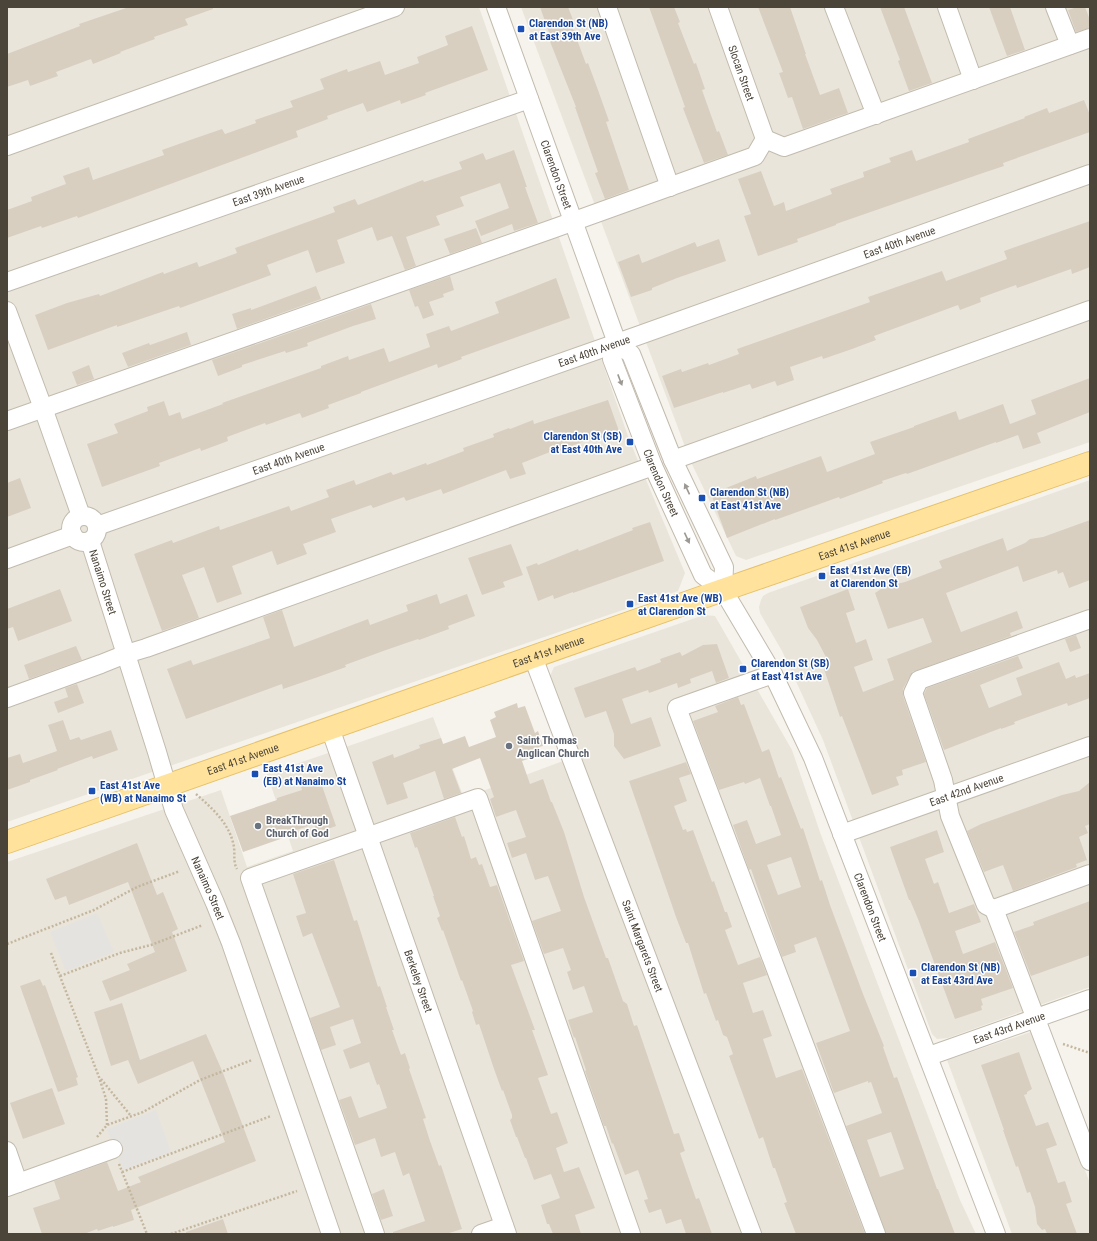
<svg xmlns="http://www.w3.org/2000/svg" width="1097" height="1241" font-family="'Roboto Condensed',sans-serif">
  <rect width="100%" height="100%" fill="#f6f3ec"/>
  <g fill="#eae5da">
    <polygon points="7,7 479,7 629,439 685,573 678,591 7,822"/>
    <polygon points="521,7 1090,7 1090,442 746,560 736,556 690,460"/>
    <polygon points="1090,480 1090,987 948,1038 937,1039 932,1034 823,740 782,651 760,613 759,607 761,600 763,596 768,593"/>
    <polygon points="704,615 715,616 792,750 821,835 960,1200 976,1234 7,1234 7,862 221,790 247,867 293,851 267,774 433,717 464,798 579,755 550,676 554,667"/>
    <polygon points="1031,1032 1090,1183 1090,1234 1012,1234 947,1060"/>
  </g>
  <g fill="#e5e3e0">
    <polygon points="97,913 114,952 66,971 50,932"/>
    <polygon points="156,1110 171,1152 123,1170 107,1129"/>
  </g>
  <g fill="#d8cfc1" fill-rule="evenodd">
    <polygon points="129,7 213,7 213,9 185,19 188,25 154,37 155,39 120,52 121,53 93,64 91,59 56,72 58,76 30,86 28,80 7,87 7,54 80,26 79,24"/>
    <polygon points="540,7 568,7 575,25 572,26 586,64 588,63 598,90 609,121 606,122 629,190 605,199 595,173 598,172 575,107 576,107 549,39 551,38"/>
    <polygon points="649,7 674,7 680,22 678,23 694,64 696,63 705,89 702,90 717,132 719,131 728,155 704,163 683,108 685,107"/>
    <polygon points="758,7 790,7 806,54 805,54 820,95 839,88 848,113 803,129 792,97 788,98 779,73 783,72"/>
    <polygon points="880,7 904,7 932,83 909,91 898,61 900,60"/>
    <polygon points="989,7 1010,7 1025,50 1007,56"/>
    <polygon points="1077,7 1085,7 1090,20 1090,28 1076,32 1068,10"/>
    <polygon points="472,26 488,70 425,93 426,95 401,104 400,100 367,112 363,103 327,116 328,119 296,131 298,137 78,218 77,216 42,228 41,226 7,238 7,210 32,201 31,197 66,184 63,176 89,167 93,180 164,155 162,150 190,140 222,129 225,134 256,123 255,120 293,107 290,101 324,89 320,79 347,69 348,72 380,61 385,75 419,63 417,57 448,45 445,36"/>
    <polygon points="1084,100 1090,115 1090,132 1003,163 1004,166 980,174 836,224 836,225 797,239 798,242 758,256 744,216 751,214 738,179 761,171 774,206 784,202 786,211 832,194 830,189 864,177 863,172 891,162 889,158 912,150 916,161 969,142 968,139 1025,118 1024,117 1047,108 1049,113"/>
    <polygon points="514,150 527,187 525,187 538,223 514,231 512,224 481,236 475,221 509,208 500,183 460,197 464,206 436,216 440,225 406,237 416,266 405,270 392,236 377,241 372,227 337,240 345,263 316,273 308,250 267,265 271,275 180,308 179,306 117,327 117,325 48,350 35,315 67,303 99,294 100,296 163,272 164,274 197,262 199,267 237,253 235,248 335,212 333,207 355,199 358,205 423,180 424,182 462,169 459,162 483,153 486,160"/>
    <polygon points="1090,221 1090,267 1072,274 1071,269 1017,288 1016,285 980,298 981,302 960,310 958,305 874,336 876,340 852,349 823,359 822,356 790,367 794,380 777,386 775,381 752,389 750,384 723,393 723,392 674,408 662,376 681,369 682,372 708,363 709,365 739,354 737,349 870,302 868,297 942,271 946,281 1007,259 1004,251"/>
    <polygon points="476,228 482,243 450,254 444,239"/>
    <polygon points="719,239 726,261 677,278 652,288 652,290 631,297 618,262 639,254 642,263 695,242 697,247"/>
    <polygon points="450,276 454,290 443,294 444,297 429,302 434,315 423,319 418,306 415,307 409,290"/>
    <polygon points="556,278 570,318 461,357 462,359 438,368 437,364 361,392 361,393 328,405 329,408 302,418 300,413 266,425 265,423 227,437 228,441 201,451 200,448 159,463 160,466 102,487 87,444 118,433 114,424 148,411 147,407 164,401 169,416 180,412 182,419 223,404 222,403 321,368 321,366 348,356 349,360 384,348 389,362 430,347 426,334 449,326 451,331 499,313 495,302"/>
    <polygon points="316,286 321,299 237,329 232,314 251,308 251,310"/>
    <polygon points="371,304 376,319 353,326 307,343 308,346 286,353 285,351 242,365 242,367 218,376 212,360"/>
    <polygon points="187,332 191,345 128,367 122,353 149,343 150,345"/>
    <polygon points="89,365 94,379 77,385 72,372"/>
    <polygon points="1090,378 1090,412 1037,433 1041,443 1023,449 1018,435 996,443 996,442 907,474 906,473 882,481 883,483 840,499 839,497 775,520 775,519 727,538 711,494 756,476 757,479 821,456 827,472 875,454 870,442 914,427 914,426 956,411 959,420 1003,404 1010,424 1036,414 1031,400"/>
    <polygon points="608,400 619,431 601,438 600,435 551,454 550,452 522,463 526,474 510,479 506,470 443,494 441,489 406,501 404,497 373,508 371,505 331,519 336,532 303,544 307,554 277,565 272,551 232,566 242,594 217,603 204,567 182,575 199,618 162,631 134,554 172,540 173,543 219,526 220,530 289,506 291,511 329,497 326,490 354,480 356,485 391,472 393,475 426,463 427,465 464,451 463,448 494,437 493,434 509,428 510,429 533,420 534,424"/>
    <polygon points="20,478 31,508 7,517 7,483"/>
    <polygon points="1090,520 1090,580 1069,588 1063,572 1058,574 1057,570 1023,582 1018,566 946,593 961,632 1017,611 1023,628 1010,633 1011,636 912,672 903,689 903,696 926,762 902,770 903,775 896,777 899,785 872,795 842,716 840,717 822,663 828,661 817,640 808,628 800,607 848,589 855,610 846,613 856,643 866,639 873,660 854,667 863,692 894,680 887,659 932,642 923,618 888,629 875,593 884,587 905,582 942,568 939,561 1003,538 1007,551 1025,543 1030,539 1043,537"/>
    <polygon points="650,522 664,561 573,593 573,592 554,599 553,595 538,601 526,567 537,563 538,565 578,549 579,551 633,530 632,528"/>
    <polygon points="511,544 523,575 503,582 505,587 482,595 468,558"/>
    <polygon points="60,589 72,621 18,641 13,627 7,629 7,609"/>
    <polygon points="437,594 440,604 467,594 475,616 448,626 449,629 419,640 418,639 386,650 345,665 346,667 318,677 283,689 282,684 186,719 167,669 191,660 193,665 270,638 263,617 282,610 294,647 368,619 370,625 408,611 406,605"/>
    <polygon points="1076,635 1081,648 1070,652 1065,639"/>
    <polygon points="717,644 729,678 716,683 712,671 690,679 691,683 678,688 677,683 649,693 648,690 622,699 631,724 651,717 661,746 624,759 614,746 614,734 606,711 585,718 574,688 635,667 637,671 661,662 660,659 680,652 682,656 703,645"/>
    <polygon points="76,646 82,660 29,679 24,665"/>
    <polygon points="1018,656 1023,668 980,685 989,708 1022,695 1016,678 1059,662 1066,679 1075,675 1076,678 1090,673 1090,698 1068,706 1067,703 1014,722 1015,724 1001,729 1001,728 944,750 924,694 927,688"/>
    <polygon points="77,684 84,703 58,713 54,702 68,697 65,688"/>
    <path d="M738 697 741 705 744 704 762 752 769 749 779 778 781 777 801 829 803 828 820 881 822 880 830 905 863 994 884 1046 883 1047 894 1078 897 1077 937 1189H938L955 1234H886L846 1126 882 1113 871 1082 868 1083V1081L834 1093 816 1043 850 1031 816 937 794 945 796 952 782 957 751 869 749 870 733 825 747 820 756 844 781 835 771 806H770L760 778 745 784 744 782 719 790 693 721 718 712 715 706ZM791 857 801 887 778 895 767 865ZM891 1132 904 1169 880 1177 867 1140Z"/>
    <polygon points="517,703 518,708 525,706 535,733 538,731 543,746 539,747 542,754 522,761 530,784 543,779 551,802 552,802 564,832 584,897 606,958 608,958 623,1001 627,1004 634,1026 637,1025 674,1134 679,1133 685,1151 680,1153 696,1199 699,1198 712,1234 686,1234 681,1219 666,1224 661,1209 649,1213 644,1200 648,1199 638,1170 625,1175 613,1143 612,1144 606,1126 604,1126 585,1071 586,1070 575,1037 574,1038 568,1020 593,1012 584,986 573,990 567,972 571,970 563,948 544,954 532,921 561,911 548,876 535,880 526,853 512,858 507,843 526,837 516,810 496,817 490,799 494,797 480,758 452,769 461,793 444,799 435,771 403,783 408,798 387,805 372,762 393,754 394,758 420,748 419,745 441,738 443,744 465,736 469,747 496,737 490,720 496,717 494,712"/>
    <polygon points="63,720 70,740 79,737 81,740 111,730 118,750 93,759 92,756 57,769 58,770 30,780 30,782 7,790 7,758 20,754 23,763 57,751 48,725"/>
    <polygon points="686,762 691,774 679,778 687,801 674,806 683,830 686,829 687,832 693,830 712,882 714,881 725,912 727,912 732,927 725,930 738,965 760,957 767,975 743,983 753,1013 763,1010 772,1036 763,1039 776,1078 802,1069 865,1234 796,1234 784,1203 787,1202 775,1168 773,1168 763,1137 759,1139 729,1056 733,1054 727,1037 723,1035 718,1020 716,1021 706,993 704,994 688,943 686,943 676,917 629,781"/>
    <polygon points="320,780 336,826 317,833 314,824 285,834 286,837 243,852 230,816 277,800 277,798 302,790 301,787"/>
    <polygon points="1090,782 1090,824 1085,826 1088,833 1079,837 1087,860 1076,864 1077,867 1013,891 1003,865 984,872 967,831 981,824 1062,795 1079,791"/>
    <polygon points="455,817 462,837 464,836 471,859 476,857 479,865 482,864 490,887 497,885 524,961 511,965 535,1030 532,1030 548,1075 538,1078 551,1114 557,1112 568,1143 556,1148 564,1172 579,1167 595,1208 575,1215 581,1234 553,1234 549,1224 547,1224 541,1205 560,1198 551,1174 534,1180 526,1158 525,1158 517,1137 516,1137 510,1120 512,1118 512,1115 503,1090 502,1091 494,1069 479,1024 476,1025 472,1012 473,1011 462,980 461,981 443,930 442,931 437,918 440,916 433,896 434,896 417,847 415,848 410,833"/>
    <polygon points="937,830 944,852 925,859 934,884 938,882 949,913 974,904 981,922 955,931 963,954 995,942 1013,988 981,999 983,1005 981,1006 982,1010 955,1019 918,919 910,900 909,900 890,847"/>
    <polygon points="137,843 157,895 163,892 178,929 172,932 187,971 110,1001 102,981 130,970 127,964 155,952 128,882 69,905 66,896 55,900 46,879"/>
    <polygon points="334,860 354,921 357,920 378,987 380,986 387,1007 386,1007 394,1030 392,1030 401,1055 405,1053 410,1068 409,1069 426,1118 423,1119 430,1141 439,1166 441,1165 462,1229 446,1234 393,1234 393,1232 425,1221 409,1173 403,1176 395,1152 381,1157 375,1138 355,1145 339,1100 351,1096 359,1118 387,1108 379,1084 377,1085 369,1062 350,1069 343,1050 361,1043 353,1019 330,1027 336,1045 321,1050 310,1018 340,1007 312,933 303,937 296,916 306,913 293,874"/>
    <polygon points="1090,901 1090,955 1031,976 1014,932 1034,925 1033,922"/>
    <polygon points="40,979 43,986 45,985 78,1077 76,1078 78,1085 58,1092 20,986"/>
    <polygon points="122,1003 140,1060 206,1034 223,1073 256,1161 131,1210 134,1220 113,1227 113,1226 98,1231 97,1229 84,1234 42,1234 33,1208 60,1199 54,1181 107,1162 118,1191 141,1182 138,1177 225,1142 193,1061 138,1084 128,1060 111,1066 94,1012"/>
    <polygon points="1019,1052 1032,1089 1027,1092 1027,1094 1024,1095 1036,1126 1048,1122 1057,1145 1046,1149 1058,1183 1065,1181 1072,1202 1066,1204 1077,1234 1047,1234 1045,1229 1042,1230 1037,1224 1035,1207 1030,1192 1027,1193 1018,1166 1016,1167 1003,1130 1004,1130 981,1065"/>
    <polygon points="52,1088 65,1124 23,1139 10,1103"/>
    <polygon points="384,1189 393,1216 381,1220 372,1194"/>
    <polygon points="223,1219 228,1234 186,1234 186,1232"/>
  </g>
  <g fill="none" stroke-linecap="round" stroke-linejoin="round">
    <defs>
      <g id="minor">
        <path id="s1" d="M496 7 617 343 612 359 653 466 703 575 723 590 773 674 813 758 996 1234"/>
        <polyline points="607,7 670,187"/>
        <path id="s2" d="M718 7 765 139"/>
        <polyline points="834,7 876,115"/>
        <polyline points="947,7 973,80"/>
        <polyline points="1055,7 1070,45"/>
        <polyline points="7,146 395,7"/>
        <path id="s3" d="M7 282 529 99"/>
        <polyline points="7,311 43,408 81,516"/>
        <polyline points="617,343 631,354 673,460 724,567 723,590"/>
        <polyline points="7,421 555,228 755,156 765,139 784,147 1090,38"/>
        <polyline points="673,460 1090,310"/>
        <circle cx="84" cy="529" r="13"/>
        <path id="s4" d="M97 526 637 336 1090 174"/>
        <path id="s5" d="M90 541 157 752 174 810 215 903 231 943 331 1234"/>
        <polyline points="7,559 73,535"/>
        <polyline points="1090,619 919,680 913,693 943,780 950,816 986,905 994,909 1090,874"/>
        <path id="s6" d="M533 657 752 1234"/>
        <polyline points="773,674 677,708 876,1234"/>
        <polyline points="7,698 101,664 126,654 146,648 653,466"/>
        <path id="s7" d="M330 728 507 1234"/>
        <path id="s8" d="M842 834 1090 746"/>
        <polyline points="994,909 1090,1161"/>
        <path id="s9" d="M929 1056 1090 999"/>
        <polyline points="7,1151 18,1183"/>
        <polyline points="7,1187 113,1149"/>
        <polyline points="375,1234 250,878 478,798 631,1234"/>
        <polyline points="481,1234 504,1226"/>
      </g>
      <g id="major">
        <path id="s10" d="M7 842 723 590 1090 463"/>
      </g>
    </defs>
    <use href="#minor" stroke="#c2bbae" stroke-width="20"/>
    <use href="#major" stroke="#e6c16a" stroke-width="24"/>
    <g stroke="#c4b79f" stroke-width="2.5" stroke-dasharray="2 2" stroke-linecap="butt">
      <path d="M196 794C213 809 230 824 234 847 235 855 233 862 237 869"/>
      <polyline points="7,944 94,910 137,887 180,871"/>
      <polyline points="51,953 99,1077 106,1099 107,1125"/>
      <polyline points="60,976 120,953 151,945 203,925"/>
      <polyline points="1063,1044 1090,1053"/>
      <polyline points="101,1079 131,1116"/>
      <polyline points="97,1137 107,1125 143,1112 200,1080 252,1060"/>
      <polyline points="119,1164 147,1234"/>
      <polyline points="122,1172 271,1116"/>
      <polyline points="171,1234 297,1191"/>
    </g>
    <use href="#minor" stroke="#fff" stroke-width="18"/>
    <use href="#major" stroke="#ffe39c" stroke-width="22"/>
  </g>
  <defs><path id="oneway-solid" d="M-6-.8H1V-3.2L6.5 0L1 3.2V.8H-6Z"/></defs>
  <g fill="#9c9892">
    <use href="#oneway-solid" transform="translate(620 380) rotate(69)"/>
    <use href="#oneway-solid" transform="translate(687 489) rotate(-115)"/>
    <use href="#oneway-solid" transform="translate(687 538) rotate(65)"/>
  </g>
  <g fill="#1a4fb4" stroke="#fff" stroke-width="1.5">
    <rect x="517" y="25" width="8" height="8" rx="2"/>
    <rect x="626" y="438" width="8" height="8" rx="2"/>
    <rect x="698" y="494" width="8" height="8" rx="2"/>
    <rect x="818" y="572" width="8" height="8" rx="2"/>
    <rect x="626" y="600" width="8" height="8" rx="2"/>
    <rect x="739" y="665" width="8" height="8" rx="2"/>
    <rect x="251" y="770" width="8" height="8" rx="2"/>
    <rect x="88" y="787" width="8" height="8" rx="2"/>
    <rect x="909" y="969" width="8" height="8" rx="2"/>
  </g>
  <g fill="#6b7280" stroke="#fff" stroke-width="1.5">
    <circle cx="509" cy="746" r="4"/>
    <circle cx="258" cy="826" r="4"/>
  </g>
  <g text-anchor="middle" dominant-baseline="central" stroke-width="3" stroke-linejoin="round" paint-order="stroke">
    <g font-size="11" font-weight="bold" fill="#164399" stroke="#fff" text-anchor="start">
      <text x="529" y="23">Clarendon St (NB)<tspan x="529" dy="13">at East 39th Ave</tspan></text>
      <text x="622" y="436" text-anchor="end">Clarendon St (SB)<tspan x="622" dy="13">at East 40th Ave</tspan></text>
      <text x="710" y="492">Clarendon St (NB)<tspan x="710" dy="13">at East 41st Ave</tspan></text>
      <text x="830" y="570">East 41st Ave (EB)<tspan x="830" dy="13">at Clarendon St</tspan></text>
      <text x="638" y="598">East 41st Ave (WB)<tspan x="638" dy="13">at Clarendon St</tspan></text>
      <text x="751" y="663">Clarendon St (SB)<tspan x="751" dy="13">at East 41st Ave</tspan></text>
      <text x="263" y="768">East 41st Ave<tspan x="263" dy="13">(EB) at Nanaimo St</tspan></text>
      <text x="100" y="785">East 41st Ave<tspan x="100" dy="13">(WB) at Nanaimo St</tspan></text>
      <text x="921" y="967">Clarendon St (NB)<tspan x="921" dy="13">at East 43rd Ave</tspan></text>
    </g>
    <g font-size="11" fill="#4b4439" stroke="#fff">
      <text stroke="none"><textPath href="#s2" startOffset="70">Slocan Street</textPath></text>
      <text stroke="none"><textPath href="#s1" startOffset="178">Clarendon Street</textPath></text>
      <text stroke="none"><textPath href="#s3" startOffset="277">East 39th Avenue</textPath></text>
      <text stroke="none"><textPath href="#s4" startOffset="851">East 40th Avenue</textPath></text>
      <text stroke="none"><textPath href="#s4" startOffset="527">East 40th Avenue</textPath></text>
      <text stroke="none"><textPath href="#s4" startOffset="203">East 40th Avenue</textPath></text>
      <text stroke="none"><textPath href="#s1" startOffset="507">Clarendon Street</textPath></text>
      <text stroke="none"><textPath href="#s10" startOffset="898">East 41st Avenue</textPath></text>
      <text stroke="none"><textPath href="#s5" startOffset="43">Nanaimo Street</textPath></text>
      <text stroke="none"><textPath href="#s10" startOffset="574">East 41st Avenue</textPath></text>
      <text stroke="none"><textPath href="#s10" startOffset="250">East 41st Avenue</textPath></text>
      <text stroke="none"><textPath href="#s8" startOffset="132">East 42nd Avenue</textPath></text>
      <text stroke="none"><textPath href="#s5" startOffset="367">Nanaimo Street</textPath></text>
      <text stroke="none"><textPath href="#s1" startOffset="984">Clarendon Street</textPath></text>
      <text stroke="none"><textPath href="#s6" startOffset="309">Saint Margarets Street</textPath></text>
      <text stroke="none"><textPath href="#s7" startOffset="268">Berkeley Street</textPath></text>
      <text stroke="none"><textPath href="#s9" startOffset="85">East 43rd Avenue</textPath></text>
    </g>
    <g font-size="11" font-weight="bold" fill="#5b616d" stroke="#fff" text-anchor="start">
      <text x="517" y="740">Saint Thomas<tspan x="517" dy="13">Anglican Church</tspan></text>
      <text x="266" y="820">BreakThrough<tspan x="266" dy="13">Church of God</tspan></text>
    </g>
  </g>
  <rect width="1097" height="1241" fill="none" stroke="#4b4439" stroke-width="16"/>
</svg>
